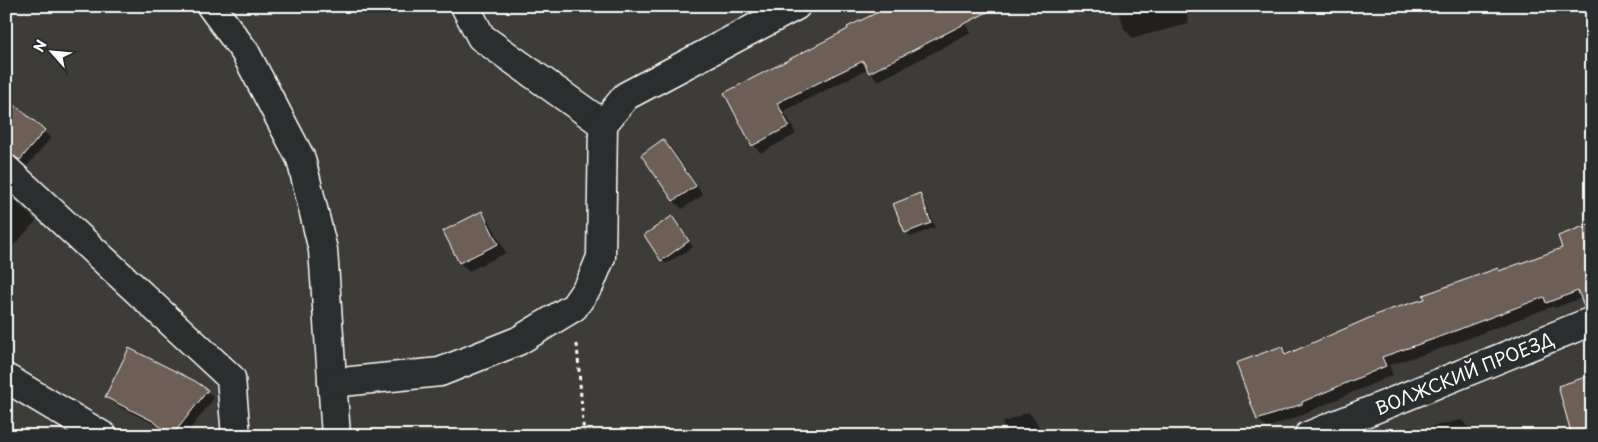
<svg xmlns="http://www.w3.org/2000/svg" width="1598" height="442" font-family="'Playpen Sans',sans-serif">
  <rect width="100%" height="100%" fill="#3e3c39"/>
  <filter id="ink" filterUnits="userSpaceOnUse"><feTurbulence type="fractalNoise" baseFrequency=".02" numOctaves="2"/><feDisplacementMap in="SourceGraphic" scale="10" xChannelSelector="R" yChannelSelector="G"/><feConvolveMatrix kernelMatrix="1 2 1 2 8 2 1 2 1" color-interpolation-filters="sRGB"/></filter>
  <g filter="url(#ink)">
    <g fill="#0007">
      <polygon points="652,6 674,6 659,13"/>
      <polygon points="957,6 971,33 878,81 868,69 784,111 796,134 761,153 753,145 725,93"/>
      <polygon points="1118,6 1191,6 1185,8 1189,24 1133,38 1124,29"/>
      <polygon points="6,99 51,138 27,166 18,160 6,162"/>
      <polygon points="663,140 672,149 703,195 682,209 673,200"/>
      <polygon points="6,192 36,221 6,254"/>
      <polygon points="920,195 924,200 935,227 911,237 906,232"/>
      <polygon points="482,213 490,222 506,253 469,271 460,263 445,231"/>
      <polygon points="672,218 693,247 666,264 662,260"/>
      <polygon points="1497,269 1500,272 1592,294 1555,308 1553,306 1440,349 1389,365 1393,375 1310,411 1310,412 1267,428 1258,419 1281,347 1288,354 1426,300"/>
      <polygon points="207,391 214,398 185,436 172,436 162,428 114,404 107,397"/>
      <polygon points="1028,412 1036,421 1042,436 1007,436 1002,423"/>
      <polygon points="1461,420 1470,429 1471,436 1419,436 1418,430"/>
      <polygon points="1123,428 1130,436 1105,436"/>
    </g>
    <g fill="#6d5f54" stroke="#fff">
      <polygon points="891,6 999,6 869,73 863,61 777,103 789,126 752,146 724,93 848,29 847,27"/>
      <polygon points="6,98 45,130 20,160 10,154 6,154"/>
      <polygon points="663,139 696,186 673,201 641,155"/>
      <polygon points="920,193 931,223 905,233 893,204"/>
      <polygon points="482,211 498,244 459,263 443,231"/>
      <polygon points="672,216 689,241 661,261 644,235"/>
      <polygon points="1592,223 1592,306 1584,307 1578,291 1546,303 1544,297 1431,340 1382,357 1386,366 1302,402 1302,404 1257,420 1236,363 1282,346 1285,355 1385,311 1425,299 1423,295 1498,268 1499,271 1562,248 1558,236"/>
      <polygon points="129,348 195,381 208,390 172,436 153,421 105,397"/>
      <polygon points="1592,375 1592,436 1572,436 1558,386"/>
    </g>
    <g fill="none" stroke-linecap="round" stroke-linejoin="round">
      <defs>
        <g id="minor">
          <polyline points="211,6 245,52 301,159 323,250 336,436"/>
          <polyline points="465,6 481,37 603,124"/>
          <polyline points="6,169 231,378 236,436"/>
          <polyline points="6,378 103,436"/>
          <polyline points="332,383 440,372 518,341 574,307 590,284 601,257 603,124 626,96 796,6"/>
          <polyline points="1308,436 1592,321"/>
        </g>
      </defs>
      <use href="#minor" stroke="#fff" stroke-width="31"/>
      <polyline stroke="#fff" stroke-width="3" stroke-dasharray="4 4" stroke-linecap="butt" points="577,344 584,436"/>
      <use href="#minor" stroke="#2a2d2e" stroke-width="28"/>
    </g>
  </g>
  <g text-anchor="middle" dominant-baseline="central" stroke-width="4.5" stroke-linejoin="round" paint-order="stroke">
    <g font-size="18" fill="#fff" stroke="#2a2d2e">
      <text transform="translate(1464 373) rotate(-22)">ВОЛЖСКИЙ ПРОЕЗД</text>
    </g>
  </g>
  <rect width="1598" height="442" fill="none" stroke="#2a2d2e" stroke-width="25"/>
  <rect x="12" y="12" width="1573" height="417" fill="none" stroke="#fff" stroke-width="2" filter="url(#ink)"/>
  <g transform="translate(52 52) rotate(297)" stroke="#2a2d2e" stroke-width="4" paint-order="stroke">
  <path d="M0-4L9 19L0 12L-9 19Z" fill="#ffffff"/>
  <text y="-8" font-size="14" font-weight="bold" text-anchor="middle" fill="#ffffff">N</text>
  </g>
</svg>
